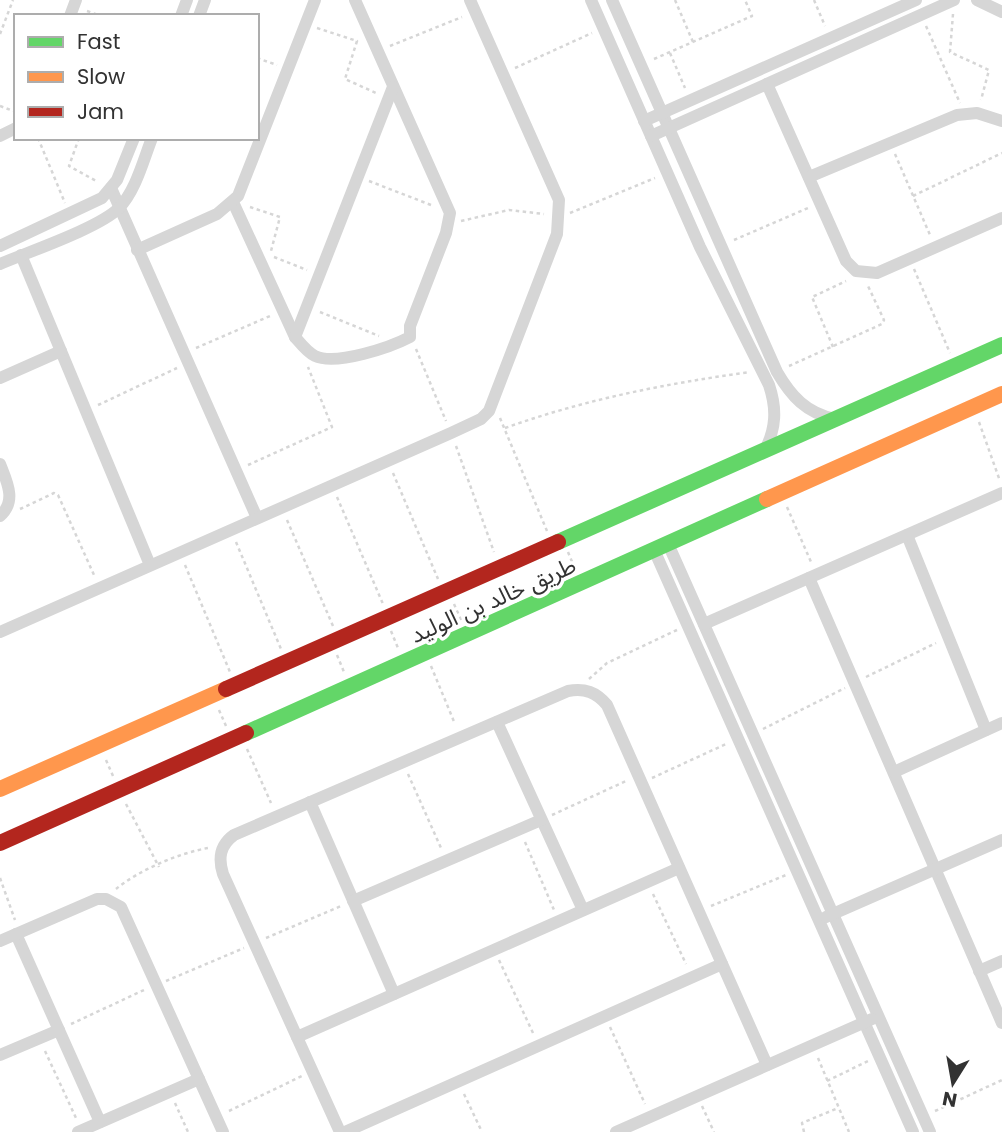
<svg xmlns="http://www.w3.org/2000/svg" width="1002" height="1132" font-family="Poppins,'Noto Sans Arabic',sans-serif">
  <rect width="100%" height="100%" fill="#fff"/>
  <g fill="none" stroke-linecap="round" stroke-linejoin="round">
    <g stroke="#d6d6d6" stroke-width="2.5" stroke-dasharray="3.5 3.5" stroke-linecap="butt">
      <polyline points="675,0 693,42"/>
      <polyline points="814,0 825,26"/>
      <polyline points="87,11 101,16"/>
      <polyline points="953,14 950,52 989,70 981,100"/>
      <polyline points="926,26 960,103"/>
      <polyline points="317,28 357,41 345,79 376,93"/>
      <polyline points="0,34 13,0"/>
      <polyline points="390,46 462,17"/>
      <polyline points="670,53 685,88"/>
      <polyline points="257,58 277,65"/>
      <polyline points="654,59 752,16 745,0"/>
      <polyline points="515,68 592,33"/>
      <polyline points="0,106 16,112"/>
      <polyline points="38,138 65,203"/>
      <polyline points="79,138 69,166 98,182"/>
      <polyline points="895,154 930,235"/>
      <polyline points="369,181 431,205"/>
      <polyline points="913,196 1002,153"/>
      <polyline points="250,207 280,217 271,251"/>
      <polyline points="570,213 655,178"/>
      <polyline points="461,221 509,210 544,214"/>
      <polyline points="734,240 808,208"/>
      <polyline points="274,257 307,270"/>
      <polyline points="914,269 950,353"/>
      <polyline points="320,312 379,336"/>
      <polyline points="833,347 812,297 846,281"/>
      <polyline points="196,348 270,316"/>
      <polyline points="416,349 446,421"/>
      <polyline points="789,366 882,324 884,320 868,286"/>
      <polyline points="98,405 177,368"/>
      <polyline points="500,418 547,531"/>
      <polyline points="979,422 1000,481"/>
      <path d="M505 428C587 399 664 384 750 372"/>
      <polyline points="456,446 494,552"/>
      <polyline points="248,465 332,427 308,367"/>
      <polyline points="393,473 438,579"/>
      <polyline points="337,497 383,604"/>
      <polyline points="787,507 811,562"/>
      <polyline points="20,509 54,493 58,495 94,575"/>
      <polyline points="287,520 333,626"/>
      <polyline points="236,542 281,649"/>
      <polyline points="568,552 575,569"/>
      <polyline points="185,565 230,672"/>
      <polyline points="454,604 461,620"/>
      <polyline points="391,631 398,648"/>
      <polyline points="337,655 344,672"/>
      <polyline points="431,666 455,724"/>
      <polyline points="866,677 936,643"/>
      <polyline points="589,679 607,663 677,630"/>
      <polyline points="219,710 226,726"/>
      <polyline points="763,729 845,688"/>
      <polyline points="247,749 271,803"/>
      <polyline points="106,760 113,776"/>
      <polyline points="408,774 441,848"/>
      <polyline points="652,778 726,744"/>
      <polyline points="126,804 159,867"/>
      <polyline points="552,815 626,781"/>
      <polyline points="525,842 554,910"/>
      <polyline points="0,878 15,920"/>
      <path d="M116 889C139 870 179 853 208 848"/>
      <polyline points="653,894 686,964"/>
      <polyline points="711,906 786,875"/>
      <polyline points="266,938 341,906"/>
      <polyline points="499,960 533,1033"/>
      <polyline points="166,981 244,948"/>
      <polyline points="71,1024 144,990"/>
      <polyline points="610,1027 645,1104"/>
      <polyline points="45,1051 76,1118"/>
      <polyline points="818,1058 849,1132"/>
      <polyline points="827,1081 868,1061"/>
      <polyline points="464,1094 482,1132"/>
      <polyline points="175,1103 188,1132"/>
      <polyline points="702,1106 714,1132"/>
      <polyline points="229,1111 302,1076"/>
      <polyline points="935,1111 1002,1080"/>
      <polyline points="804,1132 802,1123 838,1108"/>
    </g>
    <g stroke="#d6d6d6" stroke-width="12">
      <path d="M591 0 700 247 769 385C777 409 776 428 765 450"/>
      <path d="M612 0 777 372C791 396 806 413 835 419"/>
      <polyline points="977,0 1002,12"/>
      <polyline points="70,16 76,0"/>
      <polyline points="181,16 187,0"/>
      <polyline points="199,16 205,0"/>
      <polyline points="767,84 846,261 856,271 877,273 1002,218"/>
      <polyline points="644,121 916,0"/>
      <polyline points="0,136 16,128"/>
      <polyline points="651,136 954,0"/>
      <polyline points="809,177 957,115 977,113 1002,121"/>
      <polyline points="111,188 257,518"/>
      <path d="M233 202 295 337C301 344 307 352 315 356 336 366 391 347 410 337V326L446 233 450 213 355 0"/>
      <polyline points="0,246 102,198 117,180 134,138"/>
      <polyline points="137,250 217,214 238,196 315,0"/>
      <polyline points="21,255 150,565"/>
      <path d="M0 264C28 252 99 228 119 208 136 190 143 161 152 138"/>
      <polyline points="295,337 393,87"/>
      <polyline points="0,378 61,351"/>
      <path d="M0 464C7 482 17 501 0 516"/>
      <polyline points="907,535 986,730"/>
      <polyline points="669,546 930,1132"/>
      <polyline points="655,552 913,1132"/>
      <polyline points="809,578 1002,1023"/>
      <polyline points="704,624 1002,493"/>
      <polyline points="0,632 451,433 481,419 489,411 557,234 559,200 470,0"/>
      <polyline points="497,722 583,910"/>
      <polyline points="894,772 1002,723"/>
      <polyline points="310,802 394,994"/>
      <polyline points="353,901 541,820"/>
      <polyline points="826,917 1002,840"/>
      <polyline points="16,934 100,1122"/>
      <polyline points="0,941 97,899 106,899 121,907 223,1132"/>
      <polyline points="979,971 1002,961"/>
      <polyline points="297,1037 679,868"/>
      <polyline points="0,1055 59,1030"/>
      <polyline points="78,1132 199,1079"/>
      <path d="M340 1132 223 874C218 858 220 845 234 835L568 691C585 688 596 692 607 705L767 1065"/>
      <polyline points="345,1132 722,964"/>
      <polyline points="616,1132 872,1019"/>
    </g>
    <g stroke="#63d668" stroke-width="16">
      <polyline points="558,542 1002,345"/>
      <polyline points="246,733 767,499"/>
    </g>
    <g stroke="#ff974d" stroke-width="16">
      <polyline points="767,499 1002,394"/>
      <polyline points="0,789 226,689"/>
    </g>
    <g stroke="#b3261e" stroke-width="16">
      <polyline points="226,689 558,542"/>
      <polyline points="0,843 246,733"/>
    </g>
  </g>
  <g text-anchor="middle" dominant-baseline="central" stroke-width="7" stroke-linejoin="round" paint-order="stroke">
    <g font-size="23" fill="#323232" stroke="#fff">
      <text transform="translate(493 600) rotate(-24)">طريق خالد بن الوليد</text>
    </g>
  </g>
  <rect x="14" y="14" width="245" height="126" fill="#ffffff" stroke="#adadad" stroke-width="2"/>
  <rect x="28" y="37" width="35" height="10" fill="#63d668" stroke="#adadad" stroke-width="2"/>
  <text x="77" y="49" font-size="21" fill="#323232">Fast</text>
  <rect x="28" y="72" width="35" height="10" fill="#ff974d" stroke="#adadad" stroke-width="2"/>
  <text x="77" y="84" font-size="21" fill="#323232">Slow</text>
  <rect x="28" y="107" width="35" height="10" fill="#b3261e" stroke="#adadad" stroke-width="2"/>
  <text x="77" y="119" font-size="21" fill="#323232">Jam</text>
  <g transform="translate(953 1083) rotate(191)" stroke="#ffffff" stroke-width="5" paint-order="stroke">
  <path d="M0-5L12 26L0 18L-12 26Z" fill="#323232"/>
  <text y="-10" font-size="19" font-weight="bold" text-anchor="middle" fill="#323232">N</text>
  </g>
</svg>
